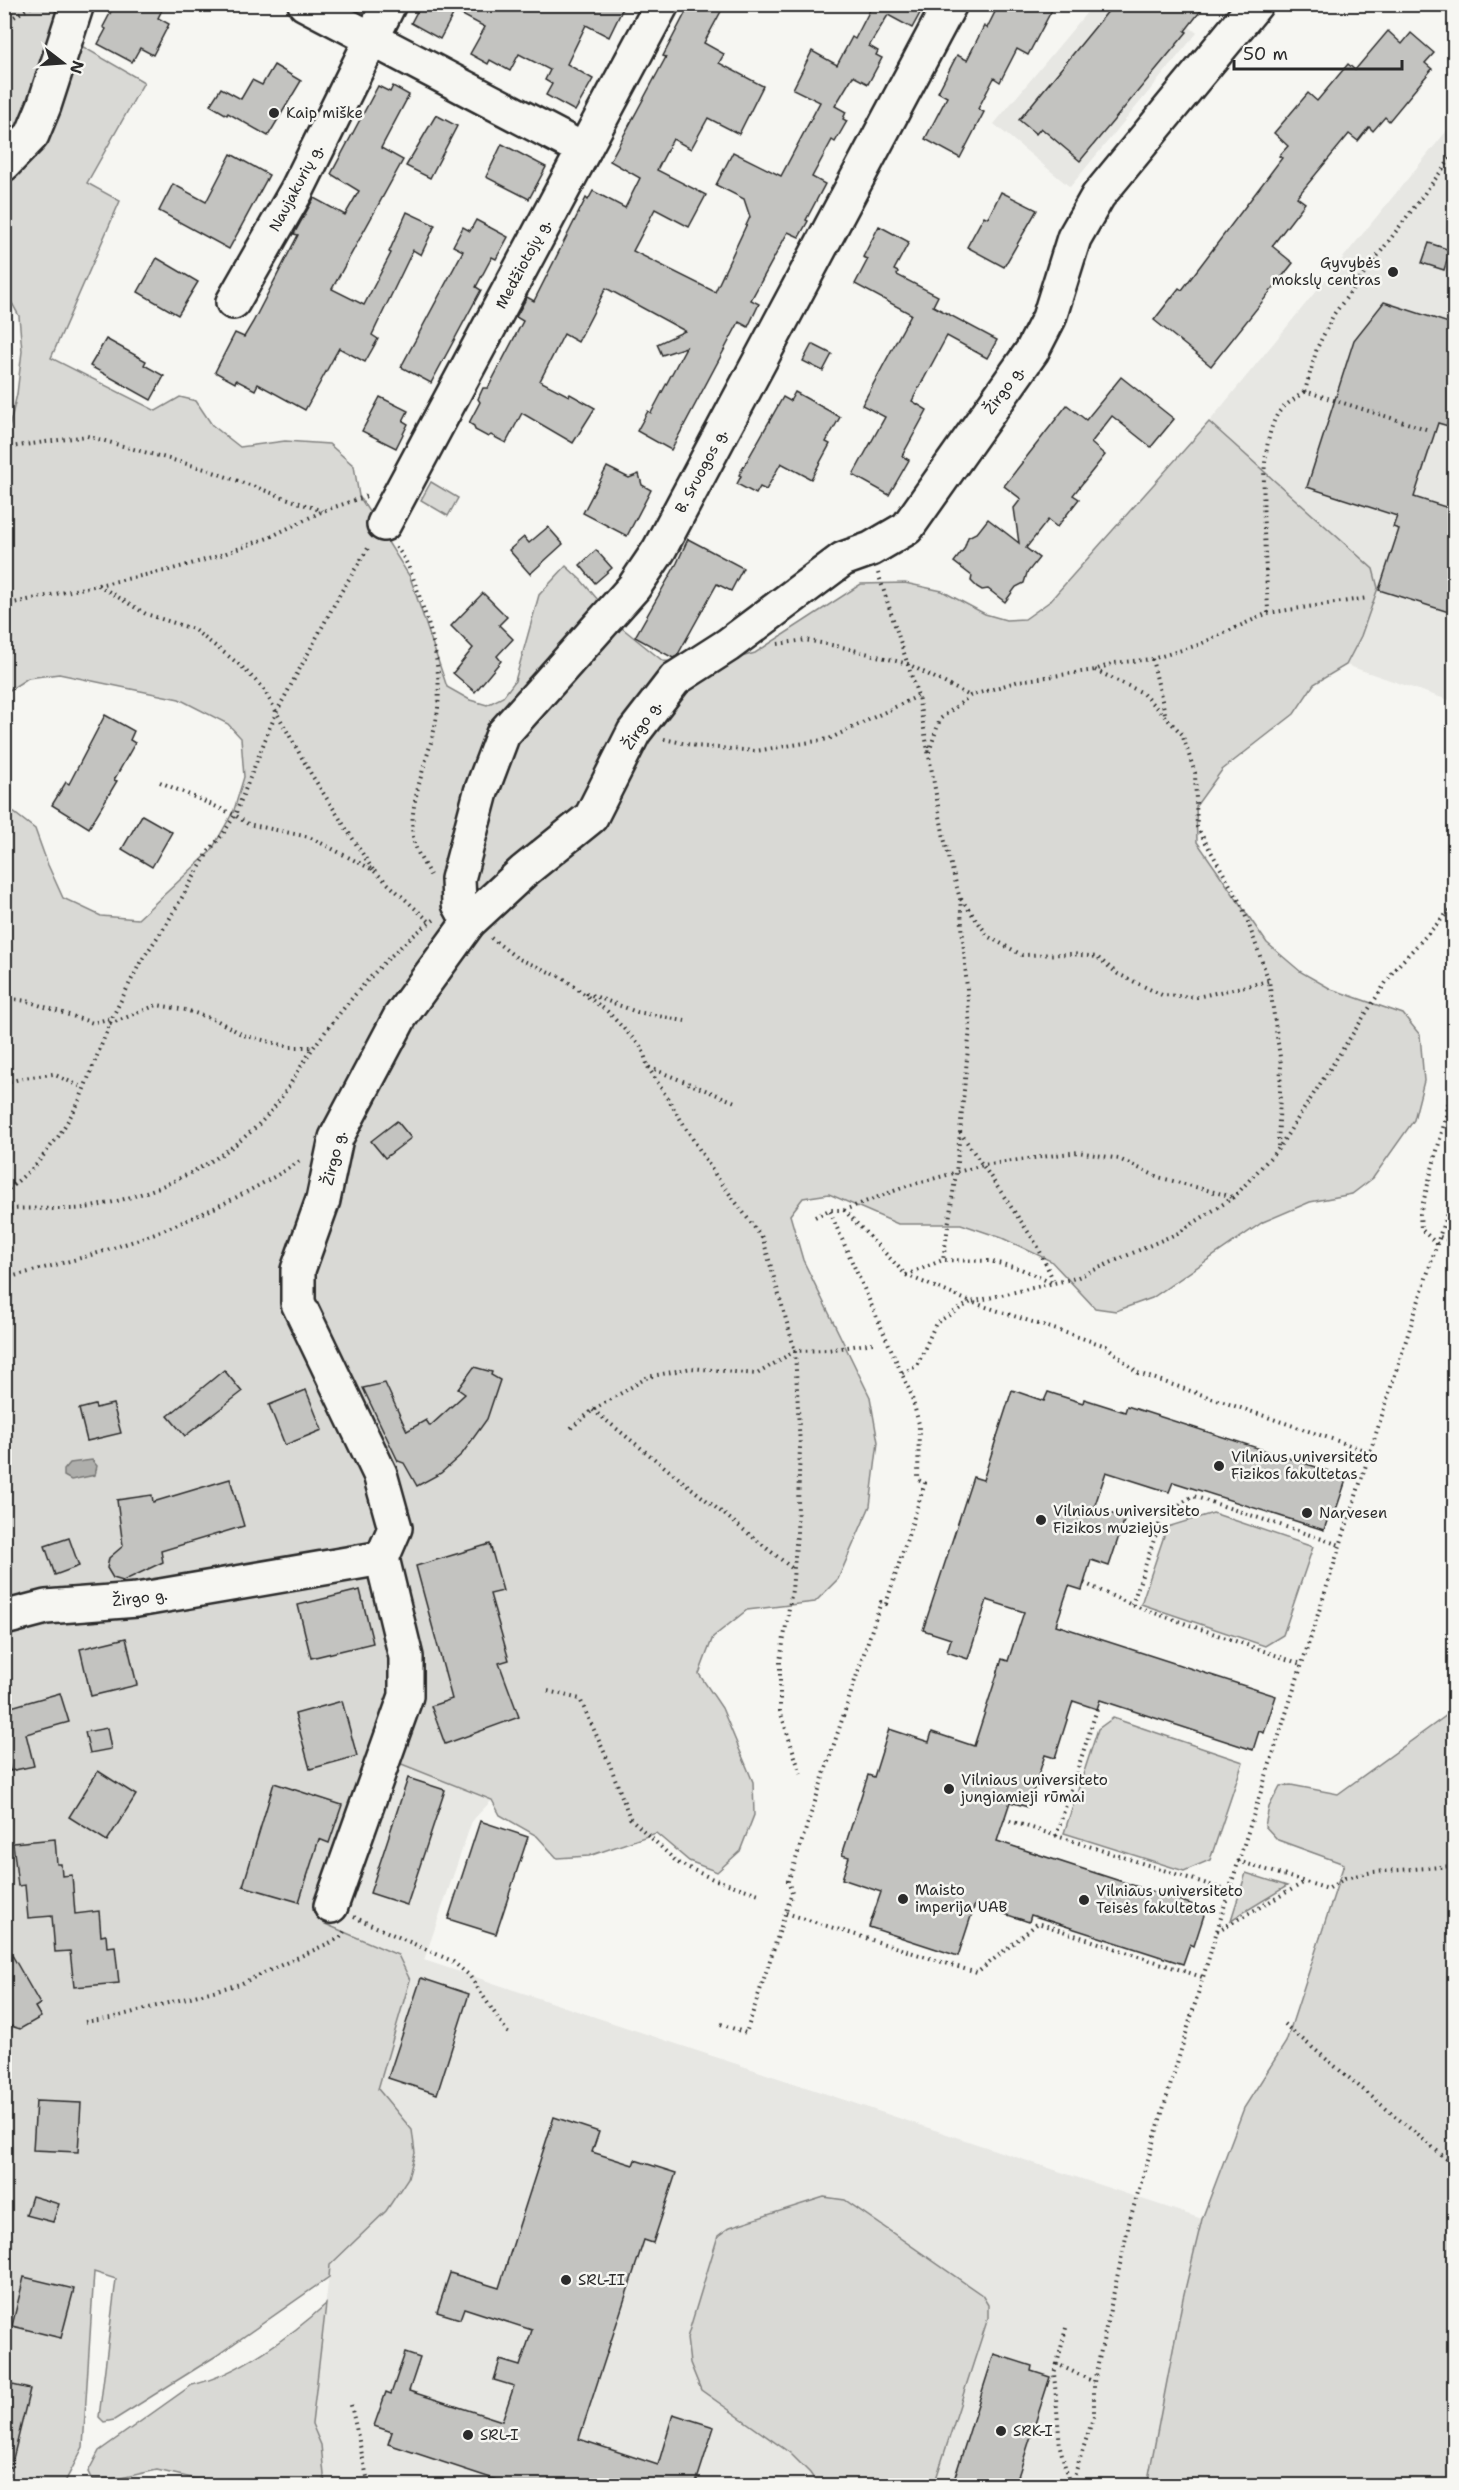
<svg xmlns="http://www.w3.org/2000/svg" width="1459" height="2490" font-family="'Shantell Sans',sans-serif">
  <rect width="100%" height="100%" fill="#f6f6f2"/>
  <filter id="ink" filterUnits="userSpaceOnUse"><feTurbulence type="fractalNoise" baseFrequency=".0167" numOctaves="2"/><feDisplacementMap in="SourceGraphic" scale="12" xChannelSelector="R" yChannelSelector="G"/><feConvolveMatrix kernelMatrix="1 2 1 2 8 2 1 2 1" color-interpolation-filters="sRGB"/></filter>
  <g filter="url(#ink)">
    <g fill="#e7e7e3">
      <polygon points="1093,5 1162,5 1197,33 1070,187 994,124"/>
      <polygon points="1454,122 1454,702 1346,665 1361,636 1373,569 1209,422"/>
      <polygon points="379,1755 492,1800 472,1821 424,1960 1202,2219 1183,2298 1147,2485 325,2485 321,2445 312,2424 330,2265 387,2210 408,2178 378,2089 410,1980 398,1955 323,1923"/>
    </g>
    <g fill="#d9d9d5" stroke="#828280" stroke-width="1.5">
      <polygon points="5,5 91,5 78,44 144,82 87,183 120,201 51,358 156,411 180,397 196,401 212,425 240,447 285,441 329,444 354,466 359,496 410,577 447,687 470,700 487,705 503,697 515,681 539,595 566,566 581,580 622,628 663,661 717,664 755,653 861,584 905,583 942,591 985,614 1006,620 1025,619 1049,602 1209,422 1373,569 1378,588 1361,636 1346,665 1314,684 1294,714 1222,770 1196,806 1197,842 1267,943 1301,972 1331,989 1403,1014 1420,1035 1424,1081 1414,1120 1373,1178 1352,1194 1310,1202 1263,1222 1152,1298 1116,1311 1095,1308 1051,1261 1002,1238 961,1224 898,1224 829,1194 803,1198 790,1215 803,1260 870,1397 878,1442 870,1506 838,1579 815,1602 747,1610 713,1637 699,1674 722,1708 753,1782 754,1815 740,1851 717,1872 689,1861 656,1833 589,1856 557,1858 537,1836 500,1815 492,1800 379,1755 323,1923 398,1955 410,1980 378,2089 412,2130 415,2153 408,2178 386,2211 330,2265 329,2277 216,2356 114,2420 104,2422 99,2417 116,2279 94,2272 83,2447 63,2486 4,2485 4,805 35,829 48,865 63,898 101,916 138,919 211,851 234,810 244,777 241,738 228,724 179,699 59,674 28,678 5,693 5,445 17,394 22,351 19,316 5,290"/>
      <polygon points="431,482 458,498 448,516 421,500"/>
      <polygon points="1213,1513 1313,1547 1283,1635 1265,1646 1141,1604 1167,1527"/>
      <polygon points="1454,1710 1454,2485 1147,2485 1183,2298 1202,2219 1244,2108 1286,2042 1344,1864 1278,1840 1265,1826 1269,1807 1280,1786 1291,1785 1338,1794"/>
      <polygon points="1113,1718 1243,1762 1210,1860 1184,1871 1064,1833 1098,1729"/>
      <polygon points="1246,1873 1287,1886 1231,1920"/>
      <polygon points="824,2197 845,2200 982,2295 988,2305 988,2318 934,2485 818,2485 810,2473 790,2453 701,2390 690,2363 687,2338 718,2236 730,2227"/>
      <path d="M326 2304 312 2424 321 2445 325 2485H222L157 2470 121 2478 92 2480 88 2472 99 2451 192 2385C237 2375 292 2335 326 2304Z"/>
    </g>
    <polygon fill="#aeaeab" stroke="#7a7a78" stroke-width="1.5" points="92,1460 97,1466 95,1475 71,1480 64,1476 64,1470 70,1463"/>
    <g fill="#c3c3c0" stroke="#2b2b2b" stroke-width="1.5">
      <polygon points="115,4 165,4 158,18 169,24 153,55 140,48 132,62 98,44 106,29 103,27"/>
      <polygon points="421,4 625,4 609,37 586,25 567,64 593,79 575,111 546,95 552,84 545,80 550,70 519,54 510,71 490,60 488,64 470,54 485,27 455,11 440,39 411,23"/>
      <polygon points="690,4 725,4 704,43 724,54 719,63 763,86 739,134 708,118 691,149 673,139 657,170 706,195 689,227 655,209 633,251 715,292 750,217 744,199 716,185 733,152 781,176 820,102 793,89 812,51 837,65 852,37 855,39 872,6 869,4 925,4 912,28 888,15 869,46 878,51 876,55 882,58 868,84 853,76 835,106 846,112 843,119 847,121 835,142 832,140 812,177 825,184 806,220 808,221 799,237 788,232 751,300 759,304 748,327 739,322 671,450 637,431 648,411 651,413 686,347 662,355 657,344 685,331 606,288 578,342 564,334 540,381 569,396 570,394 595,408 573,443 522,413 506,443 491,435 488,437 475,430 474,426 469,423 480,402 478,399 483,388 488,388 523,321 516,317 527,297 534,301 586,198 588,200 593,191 625,208 640,178 610,161 666,57 663,56"/>
      <polygon points="999,4 1055,4 1028,55 1017,49 1000,82 994,78 978,109 984,112 960,158 925,139 947,97 938,92 957,55 967,60 984,26 987,28"/>
      <polygon points="1114,4 1206,4 1185,31 1187,32 1080,161 1041,128 1036,134 1019,120"/>
      <polygon points="1388,31 1402,44 1411,33 1434,53 1425,63 1432,69 1389,121 1385,117 1373,131 1369,127 1358,141 1349,134 1297,197 1305,203 1272,246 1293,263 1211,366 1154,320 1179,288 1182,290 1282,158 1279,156 1288,146 1274,133 1308,93 1317,101 1348,64 1355,70"/>
      <polygon points="274,65 301,81 268,136 228,113 227,115 210,105 221,88 241,99 252,80 262,85"/>
      <polygon points="378,86 390,92 393,86 409,95 381,148 403,160 332,289 364,305 391,253 389,252 407,212 435,225 421,255 413,250 372,335 378,339 365,362 339,348 305,410 258,384 255,390 236,380 235,383 215,372 235,333 244,337 253,322 298,235 294,234 314,198 345,215 359,191 331,174"/>
      <polygon points="436,115 457,126 430,178 406,166"/>
      <polygon points="502,144 546,167 529,199 486,177"/>
      <polygon points="231,154 269,175 229,249 159,211 173,184 206,202"/>
      <polygon points="1001,192 1037,210 1004,267 967,247 984,216 988,218"/>
      <polygon points="476,220 508,237 496,259 492,257 476,287 481,290 431,383 401,367 463,251 453,246 463,227 470,231"/>
      <polygon points="879,226 909,242 894,270 898,272 897,275 938,296 933,306 997,340 987,358 947,336 912,401 927,410 902,456 909,460 889,495 853,475 885,417 862,405 911,314 855,284 868,259 863,257"/>
      <polygon points="1429,243 1450,250 1444,270 1422,263"/>
      <polygon points="157,258 198,282 178,315 138,292"/>
      <polygon points="1384,302 1455,325 1455,428 1438,423 1414,497 1455,510 1455,614 1379,590 1399,529 1393,527 1397,516 1307,487 1354,340"/>
      <polygon points="106,339 146,361 144,365 164,376 151,400 90,366"/>
      <polygon points="812,344 832,354 823,371 803,361"/>
      <polygon points="1121,377 1174,419 1151,447 1112,416 1091,443 1105,455 1073,495 1079,499 1057,527 1048,520 1026,548 1039,558 1027,573 1024,583 1016,587 1005,602 988,589 982,590 977,587 971,581 972,576 954,562 964,549 968,537 978,532 988,519 1019,543 1014,508 1021,499 1004,486 1067,405 1086,420"/>
      <polygon points="795,392 840,417 826,442 830,444 811,479 781,463 766,490 760,487 756,494 737,484 741,476 739,475 783,397 790,401"/>
      <polygon points="380,397 408,411 403,421 408,424 396,448 362,431"/>
      <polygon points="607,467 629,478 639,474 642,485 651,490 627,536 583,513"/>
      <polygon points="548,527 563,544 530,574 509,550 524,537 529,543"/>
      <polygon points="688,539 743,568 731,591 717,584 677,656 673,658 635,637 677,563"/>
      <polygon points="596,550 612,568 595,583 580,565"/>
      <polygon points="483,593 507,617 499,625 513,639 497,656 501,661 475,692 453,673 473,648 451,626"/>
      <polygon points="105,715 134,731 130,740 135,743 114,780 117,781 89,828 52,805 66,782 69,784"/>
      <polygon points="142,815 172,832 152,867 122,849"/>
      <polygon points="397,1121 411,1138 385,1158 371,1141"/>
      <polygon points="474,1367 492,1372 491,1375 500,1380 487,1419 462,1454 441,1473 417,1486 404,1463 398,1461 363,1388 385,1383 407,1431 426,1420 430,1426 465,1394 458,1389"/>
      <polygon points="224,1370 242,1392 185,1436 168,1416"/>
      <polygon points="306,1390 322,1430 285,1445 269,1405"/>
      <polygon points="1012,1390 1044,1401 1048,1392 1083,1403 1084,1399 1125,1412 1127,1406 1347,1477 1335,1513 1330,1512 1324,1530 1173,1482 1169,1492 1106,1472 1094,1508 1125,1518 1109,1566 1091,1560 1082,1590 1069,1586 1056,1625 1276,1696 1264,1733 1259,1731 1253,1750 1100,1700 1097,1709 1073,1701 1055,1758 1045,1755 1028,1807 1010,1802 997,1841 1206,1909 1194,1946 1190,1944 1183,1964 1031,1915 1029,1922 975,1904 958,1956 869,1927 881,1892 842,1879 849,1857 842,1855 868,1775 874,1777 889,1729 929,1742 932,1732 974,1746 1002,1659 1008,1661 1024,1612 987,1600 968,1659 947,1652 951,1639 923,1630 973,1477 983,1480"/>
      <polygon points="113,1404 121,1433 87,1441 79,1409 95,1405 96,1408"/>
      <polygon points="230,1479 244,1526 161,1551 163,1562 123,1581 113,1578 107,1568 109,1558 123,1546 117,1500 152,1495 153,1502"/>
      <polygon points="69,1538 79,1566 55,1575 45,1546"/>
      <polygon points="490,1544 503,1591 490,1594 509,1660 499,1663 519,1717 445,1744 431,1706 452,1699 416,1566"/>
      <polygon points="360,1590 373,1643 311,1658 298,1605"/>
      <polygon points="126,1638 137,1685 91,1696 80,1649"/>
      <polygon points="60,1693 69,1722 26,1734 34,1766 10,1771 4,1747 4,1709"/>
      <polygon points="342,1701 357,1756 310,1769 295,1714"/>
      <polygon points="107,1728 111,1749 90,1753 85,1732"/>
      <polygon points="98,1771 136,1795 107,1841 69,1817"/>
      <polygon points="408,1778 445,1790 407,1905 370,1893"/>
      <polygon points="274,1783 342,1805 329,1843 319,1839 299,1902 243,1886"/>
      <polygon points="480,1821 528,1837 496,1934 448,1919"/>
      <polygon points="55,1839 57,1864 61,1864 62,1876 72,1875 75,1914 99,1911 101,1936 106,1935 107,1947 115,1946 119,1983 74,1987 70,1951 55,1952 52,1916 28,1918 25,1885 18,1886 13,1843"/>
      <polygon points="4,1941 40,2004 35,2007 41,2017 20,2029 4,2024"/>
      <polygon points="421,1978 469,1994 437,2094 388,2078"/>
      <polygon points="36,2101 81,2103 78,2152 33,2150"/>
      <polygon points="554,2117 599,2132 592,2152 633,2165 635,2160 676,2173 653,2243 644,2240 579,2439 658,2465 673,2414 714,2427 695,2486 515,2486 388,2444 392,2432 374,2426 386,2392 391,2394 405,2353 420,2358 409,2391 502,2421 514,2386 494,2380 500,2360 520,2366 532,2330 464,2308 460,2319 437,2312 450,2273 499,2288"/>
      <polygon points="32,2196 59,2204 53,2222 26,2215"/>
      <polygon points="24,2277 74,2289 61,2338 12,2326"/>
      <polygon points="994,2354 1032,2366 1031,2371 1050,2377 1015,2486 952,2486"/>
      <polygon points="4,2383 30,2389 11,2467 4,2467"/>
    </g>
    <g fill="none" stroke-linecap="round" stroke-linejoin="round">
      <defs>
        <g id="minor">
          <polyline points="305,4 584,150"/>
          <polyline points="4,164 32,135 44,106 77,4"/>
          <polyline points="233,302 297,190 389,4"/>
          <polyline points="384,524 662,4"/>
          <polyline points="469,922 459,904 458,879 481,792 503,734 634,587 659,550 950,4"/>
          <polyline points="4,1618 46,1607 137,1600 382,1558 395,1528 380,1474 298,1303 298,1270 323,1200 336,1138 400,1017 469,922 524,871 591,817 634,732 675,679 728,645 843,559 871,549 907,528 1032,351 1049,318 1074,238 1098,196 1256,4"/>
          <polyline points="331,1906 406,1696 406,1657 382,1558"/>
        </g>
      </defs>
      <use href="#minor" stroke="#2b2b2b" stroke-width="38"/>
      <g stroke="#2b2b2b" stroke-width="4" stroke-dasharray="1.5 4.5" stroke-linecap="butt">
        <polyline points="4,23 35,4"/>
        <polyline points="1426,429 1305,391 1317,348 1334,314 1454,154"/>
        <polyline points="4,448 87,436 205,469 322,511"/>
        <path d="M396 547C409 562 416 585 422 605 434 638 441 672 438 708 434 750 405 803 414 842 417 853 424 864 430 875"/>
        <polyline points="878,573 918,696 944,838 960,899 970,1028 956,1173 943,1260"/>
        <polyline points="98,585 146,614 193,629 240,665 263,688 311,774 373,870"/>
        <polyline points="4,605 169,570 212,558 268,538 323,511 367,496"/>
        <path d="M1268 613C1267 564 1254 456 1277 415 1283 405 1297 398 1305 391"/>
        <polyline points="778,644 805,640 842,647 908,664 970,696"/>
        <polyline points="1152,659 1165,713"/>
        <polyline points="1095,670 1141,692 1182,734 1195,773 1197,827 1242,906 1269,981 1281,1064 1278,1149"/>
        <polyline points="4,677 5,678"/>
        <polyline points="664,739 696,746 756,751 829,739 918,696"/>
        <polyline points="929,752 940,719 970,696 1019,681 1095,670 1114,663 1152,659 1198,645 1268,613 1368,598"/>
        <polyline points="160,782 235,815 248,824 309,837 325,845 373,870 430,922"/>
        <polyline points="961,899 989,937 1022,955 1073,954 1097,957 1118,974 1162,995 1197,997 1269,981"/>
        <polyline points="491,938 517,958 563,978 608,1012 642,1048 648,1067 735,1102"/>
        <polyline points="586,993 637,1012 685,1021"/>
        <polyline points="4,998 27,1001 93,1023 111,1018"/>
        <polyline points="110,1024 157,1005 186,1010 218,1021 243,1035 290,1047 313,1047"/>
        <polyline points="648,1067 714,1173 763,1239 795,1351 800,1447 797,1533 792,1590 780,1661 780,1711 802,1778"/>
        <polyline points="4,1083 24,1078 53,1074 84,1088"/>
        <polyline points="960,1132 1037,1245 1055,1284"/>
        <polyline points="4,1193 35,1166 58,1137 78,1104 112,1018 141,961 166,925 209,851 223,834 235,815 276,713 341,592 370,545"/>
        <path d="M4 1210C33 1206 63 1212 91 1207 153 1195 216 1167 261 1122 281 1103 297 1071 313 1048 348 1001 388 952 435 919"/>
        <polyline points="844,1210 906,1275 971,1302 1076,1278 1178,1233 1234,1197 1278,1149 1394,970 1454,906"/>
        <polyline points="815,1217 829,1210 844,1210 907,1186 983,1165 1078,1152 1119,1159 1158,1177 1233,1197"/>
        <polyline points="1440,1237 1454,1242"/>
        <polyline points="1437,1244 1421,1229 1420,1214 1446,1117 1454,1067"/>
        <polyline points="906,1275 943,1260 990,1261 1021,1269 1054,1284"/>
        <path d="M4 1279C38 1269 73 1261 107 1250 175 1228 243 1198 303 1159"/>
        <polyline points="902,1373 917,1366 936,1323 971,1302 1106,1346 1138,1373 1370,1452"/>
        <polyline points="593,1410 793,1569"/>
        <polyline points="571,1428 593,1410 648,1377 691,1368 757,1374 795,1351 828,1350 873,1343"/>
        <polyline points="1084,1583 1132,1605 1301,1664"/>
        <polyline points="1132,1605 1161,1519 1169,1511 1193,1496 1340,1545"/>
        <polyline points="548,1691 580,1699 610,1765 630,1818 678,1863 713,1879 762,1895"/>
        <polyline points="1004,1819 1229,1891"/>
        <polyline points="1056,1836 1097,1709"/>
        <polyline points="1238,1861 1328,1889 1345,1878 1373,1872 1454,1866"/>
        <polyline points="786,1913 977,1973 1038,1923 1202,1977"/>
        <polyline points="354,1917 452,1961 469,1975 510,2036"/>
        <polyline points="1217,1931 1305,1882"/>
        <polyline points="85,2022 111,2018 240,1984 340,1938 345,1930"/>
        <polyline points="721,2024 746,2033 792,1893 788,1881 793,1868 881,1602 886,1604 925,1483 918,1480 919,1424 911,1394 829,1210"/>
        <polyline points="1284,2024 1454,2165"/>
        <polyline points="1066,2328 1057,2364 1094,2382"/>
        <polyline points="1057,2364 1054,2373 1060,2447 1070,2486"/>
        <polyline points="351,2405 369,2486"/>
        <polyline points="1071,2486 1094,2415 1094,2382 1130,2219 1229,1891 1454,1191"/>
      </g>
      <use href="#minor" stroke="#f6f6f2" stroke-width="33"/>
    </g>
  </g>
  <g fill="#2b2b2b" stroke="#f6f6f2" stroke-width="2">
    <circle cx="274" cy="113" r="6"/>
    <circle cx="1393" cy="272" r="6"/>
    <circle cx="1219" cy="1466" r="6"/>
    <circle cx="1307" cy="1513" r="6"/>
    <circle cx="1041" cy="1520" r="6"/>
    <circle cx="949" cy="1789" r="6"/>
    <circle cx="903" cy="1899" r="6"/>
    <circle cx="1084" cy="1900" r="6"/>
    <circle cx="566" cy="2280" r="6"/>
    <circle cx="1001" cy="2431" r="6"/>
    <circle cx="468" cy="2435" r="6"/>
  </g>
  <g text-anchor="middle" dominant-baseline="central" stroke-width="5" stroke-linejoin="round" paint-order="stroke">
    <g font-size="15" fill="#2b2b2b" stroke="#f6f6f2" text-anchor="start">
      <text x="286" y="113">Kaip miške</text>
      <text x="1381" y="263" text-anchor="end">Gyvybės<tspan x="1381" dy="17">mokslų centras</tspan></text>
      <text x="1231" y="1457">Vilniaus universiteto<tspan x="1231" dy="17">Fizikos fakultetas</tspan></text>
      <text x="1053" y="1511">Vilniaus universiteto<tspan x="1053" dy="17">Fizikos muziejus</tspan></text>
      <text x="1319" y="1513">Narvesen</text>
      <text x="961" y="1780">Vilniaus universiteto<tspan x="961" dy="17">jungiamieji rūmai</tspan></text>
      <text x="915" y="1890">Maisto<tspan x="915" dy="17">imperija UAB</tspan></text>
      <text x="1096" y="1891">Vilniaus universiteto<tspan x="1096" dy="17">Teisės fakultetas</tspan></text>
      <text x="578" y="2280">SRL-II</text>
      <text x="1013" y="2431">SRK-I</text>
      <text x="480" y="2435">SRL-I</text>
    </g>
    <g font-size="15" fill="#2b2b2b" stroke="#f6f6f2">
      <text transform="translate(296 188) rotate(-62)">Naujakurių g.</text>
      <text transform="translate(523 264) rotate(-62)">Medžiotojų g.</text>
      <text transform="translate(1004 390) rotate(-54)">Žirgo g.</text>
      <text transform="translate(701 471) rotate(-62)">B. Sruogos g.</text>
      <text transform="translate(642 725) rotate(-56)">Žirgo g.</text>
      <text transform="translate(334 1158) rotate(-76)">Žirgo g.</text>
      <text transform="translate(140 1598) rotate(-7)">Žirgo g.</text>
    </g>
  </g>
  <rect width="1459" height="2490" fill="none" stroke="#f6f6f2" stroke-width="24"/>
  <rect x="12" y="12" width="1435" height="2466" fill="none" stroke="#2b2b2b" stroke-width="2" filter="url(#ink)"/>
  <g transform="translate(63 63) rotate(107)" stroke="#f6f6f2" stroke-width="4.5" paint-order="stroke">
  <path d="M0-4.5L10 22L0 15L-10 22Z" fill="#2b2b2b"/>
  <text y="-9" font-size="16" font-weight="bold" text-anchor="middle" fill="#2b2b2b">N</text>
  </g>
  <path d="M1234 60v9h168v-9" fill="none" stroke="#2b2b2b" stroke-width="3"/>
  <text x="1243" y="60" font-size="18" fill="#2b2b2b" stroke="#f6f6f2" stroke-width="4.5" paint-order="stroke">50 m</text>
</svg>
